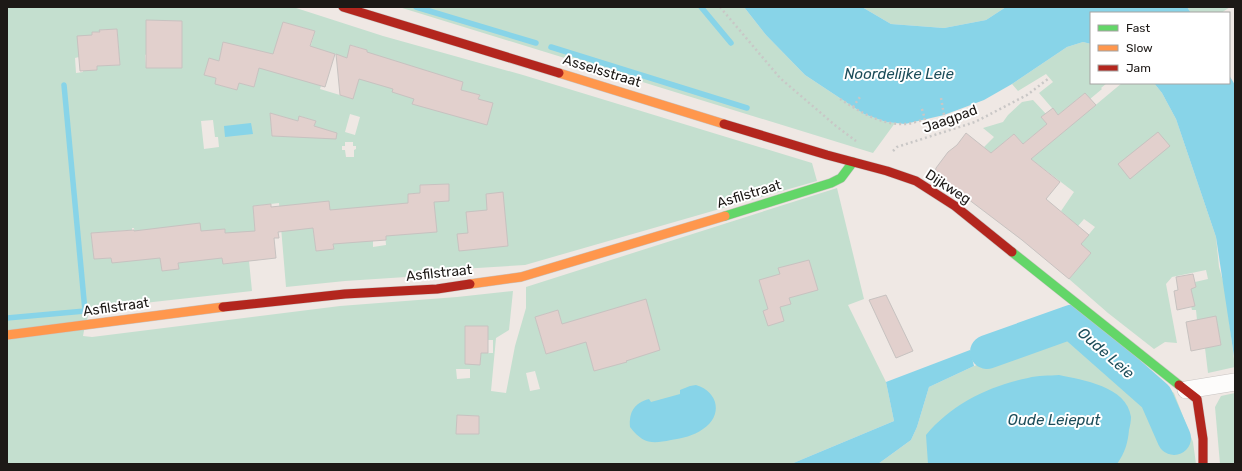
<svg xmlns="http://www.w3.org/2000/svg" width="1242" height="471" font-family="Rubik,sans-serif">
  <rect width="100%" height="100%" fill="#efe8e4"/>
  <g fill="#c4dfcf" fill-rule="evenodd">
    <path d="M7 7H293L383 36 523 75 812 163 817 181 525 265 461 269 406 277 345 281 286 287 279 203 253 206 258 260 249 261 252 291 153 302 90 311 85 325 83 336 92 337 340 306 457 297 513 291 509 330 496 338 491 391 506 393 515 346 526 308V287L837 188 864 299 848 305 886 382 894 421 791 464H7ZM147 20 182 21V68H146L145 55 147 54ZM283 22 315 31 301 80 275 49ZM117 29 120 65 97 66 83 71V72L76 73 75 58 79 57 92 35V32L100 35V30ZM223 42 252 70 258 72 254 87 239 83 237 90 215 84 216 78 204 74 209 59 219 61ZM351 45 367 50 353 99 320 89 331 53 347 58ZM443 76 463 82 461 90 480 95 472 120 434 104ZM270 113 298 121 300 116 316 121 311 137 272 136ZM350 114 360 117 355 135 345 132ZM213 120 215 137H218L219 147 204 149 201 121ZM345 142H353V146H356V149L354 150V157H346L345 150H342V146H345ZM449 184V201L434 202 410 224 408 194 420 193V185ZM329 201 334 249 316 251 313 228ZM383 206 386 245 373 247V241ZM132 228H134L137 260 111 258 94 259 91 233 132 230ZM218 229H225V233L241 262 223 264ZM160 254 204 260 178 263 179 269 162 271ZM558 310 569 347 546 354 535 317ZM465 326H488V340H493V353H481L480 364H465ZM597 350 594 371 589 352ZM456 369H470V378L457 379ZM535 371 540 389 530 391 526 373ZM457 415 479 416V434H456Z"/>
    <polygon points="399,7 744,7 766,35 805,75 864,114 886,122 895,123 873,153"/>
    <polygon points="862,7 1006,7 986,20 944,28 891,24"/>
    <polygon points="1187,7 1230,7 1221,13 1191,13"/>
    <polygon points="1083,42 1091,44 1091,83 1107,83 1101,88 1102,89 1090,99 1085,93 1058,115 1039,93 1053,82 1046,74 1018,91 1012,84 1067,47"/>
    <polygon points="1122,83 1154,83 1162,93 1176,119 1216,237 1219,267 1225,288 1235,367 1208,373 1205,348 1221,345 1216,317 1197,320 1196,310 1192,310 1187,289 1196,287 1195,282 1208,279 1206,270 1172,277 1166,284 1177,343 1165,342 1154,349 1108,313 1069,279 1091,253 1081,244 1095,227 1084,219 1078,226 1061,211 1074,192 1031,159"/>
    <polygon points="1033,100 1046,114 1041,117 1047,124 1023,144 1014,134 991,153 984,147 994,137 983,128 1003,122 1008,115 1022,102"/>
    <polygon points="1087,324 1174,393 1193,442 1196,464 878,464 911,440 917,427 929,387 974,366"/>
    <polygon points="1235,393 1235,464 1220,464 1215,407 1221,396"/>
  </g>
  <g fill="#88d4e8">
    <polygon points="744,7 862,7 891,24 944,28 986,20 1006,7 1187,7 1191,13 1091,13 1091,44 1083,42 1067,47 1012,84 984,100 944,115 905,124 886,122 864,114 805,75 766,35"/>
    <polygon points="1229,75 1235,85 1235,363 1216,237 1176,119 1162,93 1154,83 1229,83"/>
    <polygon points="251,123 253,134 225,137 224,126"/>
    <polygon points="1074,313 1087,324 988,362 987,343"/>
    <polygon points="970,350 974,366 929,387 917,427 911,440 878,464 791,464 894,421 886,382"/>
    <path d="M1059 375C1082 380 1127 386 1131 417 1131 421 1130 426 1129 430 1128 442 1125 453 1117 464H928L926 435C952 404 989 386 1028 378 1038 375 1049 376 1059 375Z"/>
    <path d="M696 385C719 392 723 416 703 429 693 436 683 438 671 440 652 444 643 444 630 427 629 412 634 403 649 399L651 402 680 394V390L690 386Z"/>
  </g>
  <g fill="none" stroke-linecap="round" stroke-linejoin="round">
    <g stroke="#88d4e8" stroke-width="5.5">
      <polyline points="416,7 536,43"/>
      <polyline points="701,7 731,43"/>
      <polyline points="551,47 747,108"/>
      <polyline points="7,318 85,311 64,85"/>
    </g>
    <polyline stroke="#88d4e8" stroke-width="34" points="987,352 1071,322 1156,397 1174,438"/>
  </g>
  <g fill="#e2d0cd" stroke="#c7c2c0">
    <polygon points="146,20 182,21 182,68 146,68"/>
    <polygon points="283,22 315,31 310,46 335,54 325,87 259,68 254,87 239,83 237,90 215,84 216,78 204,75 209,58 219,61 223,42 273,54"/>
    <polygon points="117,29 120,65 97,66 97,70 80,71 77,36 92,35 92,32 100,32 99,30"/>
    <polygon points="350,45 367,50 367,52 463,82 461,90 480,95 478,99 493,103 487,125 412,104 414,99 392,92 393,89 359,79 353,99 340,95 336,54 347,58"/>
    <polygon points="1085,93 1096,105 1031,159 1060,182 1046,199 1089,235 1081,244 1091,253 1069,279 1022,240 968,199 949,185 949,187 938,180 935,174 936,168 948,152 957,145 966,133 991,153 1014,134 1023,144 1047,124 1041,117 1053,108 1058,115"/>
    <polygon points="270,113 298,121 299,116 316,121 314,126 337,133 336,139 272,136"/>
    <polygon points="1158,132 1170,146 1130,179 1118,164"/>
    <polygon points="449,184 449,201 434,202 437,232 386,236 386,240 333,244 334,249 316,251 313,228 278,232 279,238 274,238 276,258 223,264 222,258 178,263 179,269 162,271 160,258 112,263 111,258 94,259 91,233 134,230 134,231 200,223 201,231 225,229 225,233 255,231 253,206 271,204 271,207 329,201 330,210 408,203 408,194 420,193 420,185"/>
    <polygon points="503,192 508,246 459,251 457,234 468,233 466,212 487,210 486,194"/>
    <polygon points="809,260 818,290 789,298 791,304 780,307 784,321 768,326 763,311 768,309 759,280 780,274 778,268"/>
    <polygon points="1193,274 1196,287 1191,289 1195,306 1177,310 1174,291 1178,290 1176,277"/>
    <polygon points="886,295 913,351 896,358 869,300"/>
    <polygon points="646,299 660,350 626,361 627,362 594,371 586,342 546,354 535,317 558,310 562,324"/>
    <polygon points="1216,316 1221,345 1191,351 1186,322"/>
    <polygon points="465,326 488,326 488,353 481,353 480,365 465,364"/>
    <polygon points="457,415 479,416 479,434 456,434"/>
  </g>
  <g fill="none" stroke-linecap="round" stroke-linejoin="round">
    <defs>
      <polyline id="street" points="1186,390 1235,382"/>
      <g id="fast">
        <polyline points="725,216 831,183 841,178 853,162"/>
        <polyline points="1012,252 1179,385"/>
      </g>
      <g id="slow">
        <polyline points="559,73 724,124"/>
        <polyline points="470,284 521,277 725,216"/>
        <polyline points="7,335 223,307"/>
      </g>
      <g id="jam">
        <polyline points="343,7 559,73"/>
        <polyline points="724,124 827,155 887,171 916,181 955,206 1012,252"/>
        <polyline points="223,307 345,294 437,289 470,284"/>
        <polyline points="1179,385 1197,399 1203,439 1203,464"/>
      </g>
    </defs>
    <use href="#street" stroke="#c9c4c2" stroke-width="18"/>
    <use href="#fast" stroke="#c9c4c2" stroke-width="10"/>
    <use href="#slow" stroke="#c9c4c2" stroke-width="10"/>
    <use href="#jam" stroke="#c9c4c2" stroke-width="10"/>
    <g stroke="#c9c7c6" stroke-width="2.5" stroke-dasharray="2 3" stroke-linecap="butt">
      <polyline points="720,7 780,78 836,126 856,141"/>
      <polyline points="941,98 944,115"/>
      <path d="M840 99C859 111 880 125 904 124 911 124 919 121 925 119L921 106"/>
      <polyline points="853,107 860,97"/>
      <polyline points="893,151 897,147 975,122 1027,95 1048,79"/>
    </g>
    <use href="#street" stroke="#fdfcfb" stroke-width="17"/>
    <use href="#fast" stroke="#63d668" stroke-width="9"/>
    <use href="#slow" stroke="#ff974d" stroke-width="9"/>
    <use href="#jam" stroke="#b3261e" stroke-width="9"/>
  </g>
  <g text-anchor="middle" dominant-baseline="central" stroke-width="4" stroke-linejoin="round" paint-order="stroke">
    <g font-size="14" fill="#1d1916" stroke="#fff">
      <text transform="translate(602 71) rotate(17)">Asselsstraat</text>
      <text transform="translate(950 119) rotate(-20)">Jaagpad</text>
      <text transform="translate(948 187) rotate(33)">Dijkweg</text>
      <text transform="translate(749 194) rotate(-17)">Asfilstraat</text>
      <text transform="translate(439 273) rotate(-6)">Asfilstraat</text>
      <text transform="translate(116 307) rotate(-8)">Asfilstraat</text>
    </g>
    <g font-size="15" font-style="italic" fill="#1c4d5a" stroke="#fff">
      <text x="899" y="74">Noordelijke Leie</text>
      <text transform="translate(1106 353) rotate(41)">Oude Leie</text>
      <text x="1054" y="420">Oude Leieput</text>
    </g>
  </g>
  <rect width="1242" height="471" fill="none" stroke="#1d1916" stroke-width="16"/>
  <rect x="1090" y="12" width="140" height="72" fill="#ffffff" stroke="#a5a3a2"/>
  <rect x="1098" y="25" width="20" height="6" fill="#63d668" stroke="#a5a3a2"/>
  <text x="1126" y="32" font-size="12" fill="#1d1916">Fast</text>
  <rect x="1098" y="45" width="20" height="6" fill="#ff974d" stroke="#a5a3a2"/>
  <text x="1126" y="52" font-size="12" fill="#1d1916">Slow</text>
  <rect x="1098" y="65" width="20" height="6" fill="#b3261e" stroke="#a5a3a2"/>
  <text x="1126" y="72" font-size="12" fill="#1d1916">Jam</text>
</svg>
